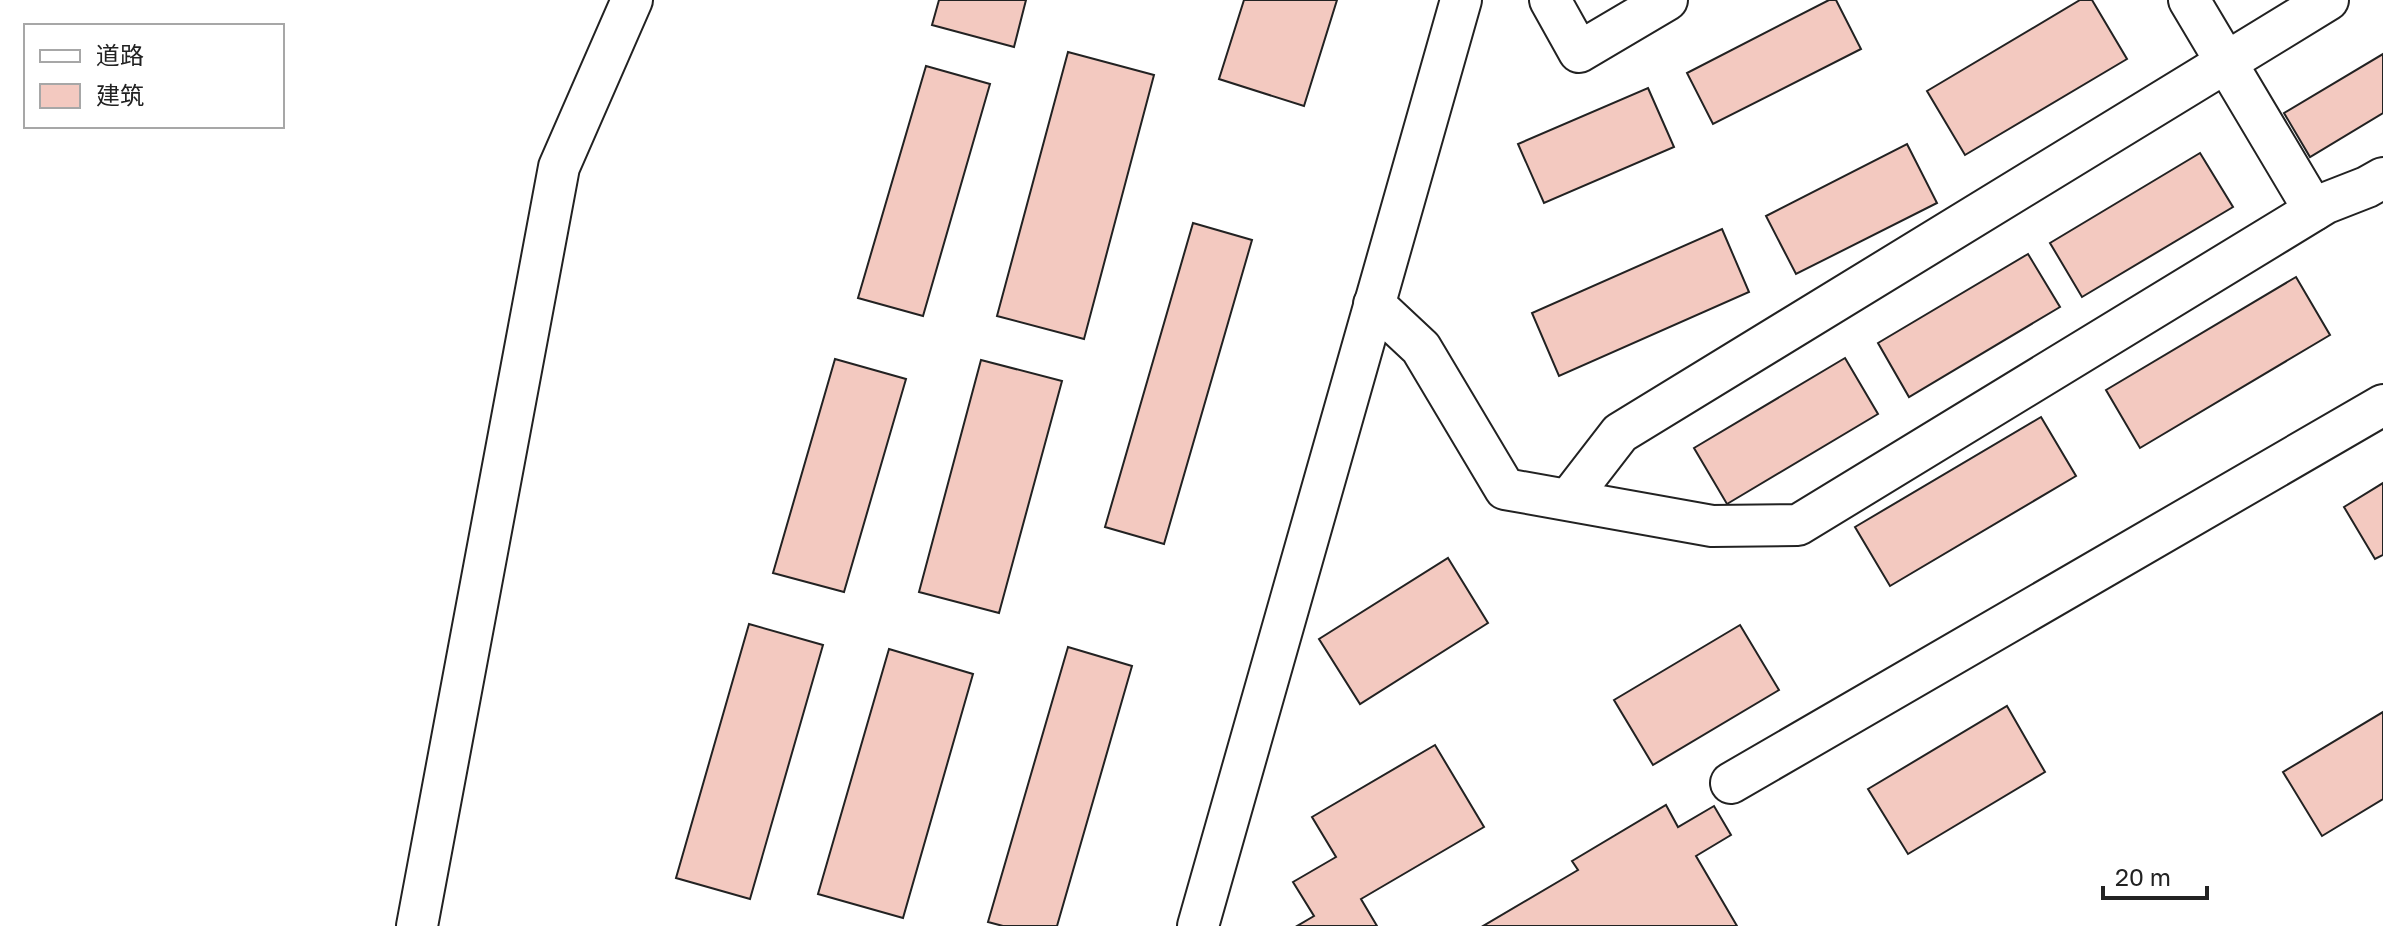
<svg xmlns="http://www.w3.org/2000/svg" width="2383" height="926" font-family="'Golos Text','Noto Sans SC',sans-serif">
  <rect width="100%" height="100%" fill="#fff"/>
  <g fill="#f3c9c0" stroke="#222" stroke-width="2">
    <polygon points="939,0 1026,0 1014,47 932,25"/>
    <polygon points="1244,0 1337,0 1304,106 1219,79"/>
    <polygon points="1829,0 1836,0 1861,49 1713,124 1687,73"/>
    <polygon points="2080,0 2092,0 2127,59 1965,155 1927,91"/>
    <polygon points="1068,52 1154,75 1084,339 997,316"/>
    <polygon points="2383,54 2383,113 2310,157 2284,113"/>
    <polygon points="926,66 990,84 923,316 858,298"/>
    <polygon points="1648,88 1674,147 1544,203 1518,144"/>
    <polygon points="1907,144 1937,203 1796,274 1766,216"/>
    <polygon points="2200,153 2233,207 2082,297 2050,243"/>
    <polygon points="1193,223 1252,240 1164,544 1105,527"/>
    <polygon points="1722,229 1749,292 1559,376 1532,313"/>
    <polygon points="2028,254 2060,307 1909,397 1878,343"/>
    <polygon points="2296,277 2330,335 2140,448 2106,390"/>
    <polygon points="1845,358 1878,414 1727,504 1694,448"/>
    <polygon points="835,359 906,379 844,592 773,573"/>
    <polygon points="981,360 1062,381 999,613 919,592"/>
    <polygon points="2041,417 2076,476 1890,586 1855,527"/>
    <polygon points="2383,483 2383,555 2375,559 2344,507"/>
    <polygon points="1448,558 1488,623 1360,704 1319,639"/>
    <polygon points="749,624 823,645 750,899 676,878"/>
    <polygon points="1740,625 1779,690 1653,765 1614,700"/>
    <polygon points="1068,647 1132,666 1057,926 1003,926 988,922"/>
    <polygon points="889,649 973,674 903,918 818,894"/>
    <polygon points="2007,706 2045,772 1908,854 1868,789"/>
    <polygon points="2383,712 2383,799 2322,836 2283,772"/>
    <polygon points="1435,745 1484,827 1361,899 1377,926 1297,926 1314,916 1293,882 1336,857 1312,817"/>
    <polygon points="1666,805 1678,827 1714,806 1731,835 1696,856 1737,926 1483,926 1578,870 1572,861"/>
  </g>
  <g fill="none" stroke-linecap="round" stroke-linejoin="round">
    <defs>
      <g id="minor">
        <polyline points="1550,0 1579,52 1667,0"/>
        <polyline points="2189,0 2314,210"/>
        <polyline points="1374,304 1421,348 1505,489 1712,526 1798,525 2326,203 2367,187 2383,178"/>
        <polyline points="1569,499 1620,433 2328,0"/>
        <polyline points="1731,783 2383,405"/>
        <polyline points="417,926 559,167 632,0"/>
        <polyline points="1198,926 1461,0"/>
      </g>
    </defs>
    <use href="#minor" stroke="#222" stroke-width="44"/>
    <use href="#minor" stroke="#fff" stroke-width="40"/>
  </g>
  <rect x="24" y="24" width="260" height="104" fill="#ffffff" stroke="#a7a7a7" stroke-width="2"/>
  <rect x="40" y="50" width="40" height="12" fill="#ffffff" stroke="#a7a7a7" stroke-width="2"/>
  <text x="96" y="64" font-size="24" fill="#222222">道路</text>
  <rect x="40" y="84" width="40" height="24" fill="#f3c9c0" stroke="#a7a7a7" stroke-width="2"/>
  <text x="96" y="104" font-size="24" fill="#222222">建筑</text>
  <path d="M2103 886v12h104v-12" fill="none" stroke="#222222" stroke-width="4"/>
  <text x="2115" y="886" font-size="24" fill="#222222" stroke="#ffffff" stroke-width="6" paint-order="stroke">20 m</text>
</svg>
